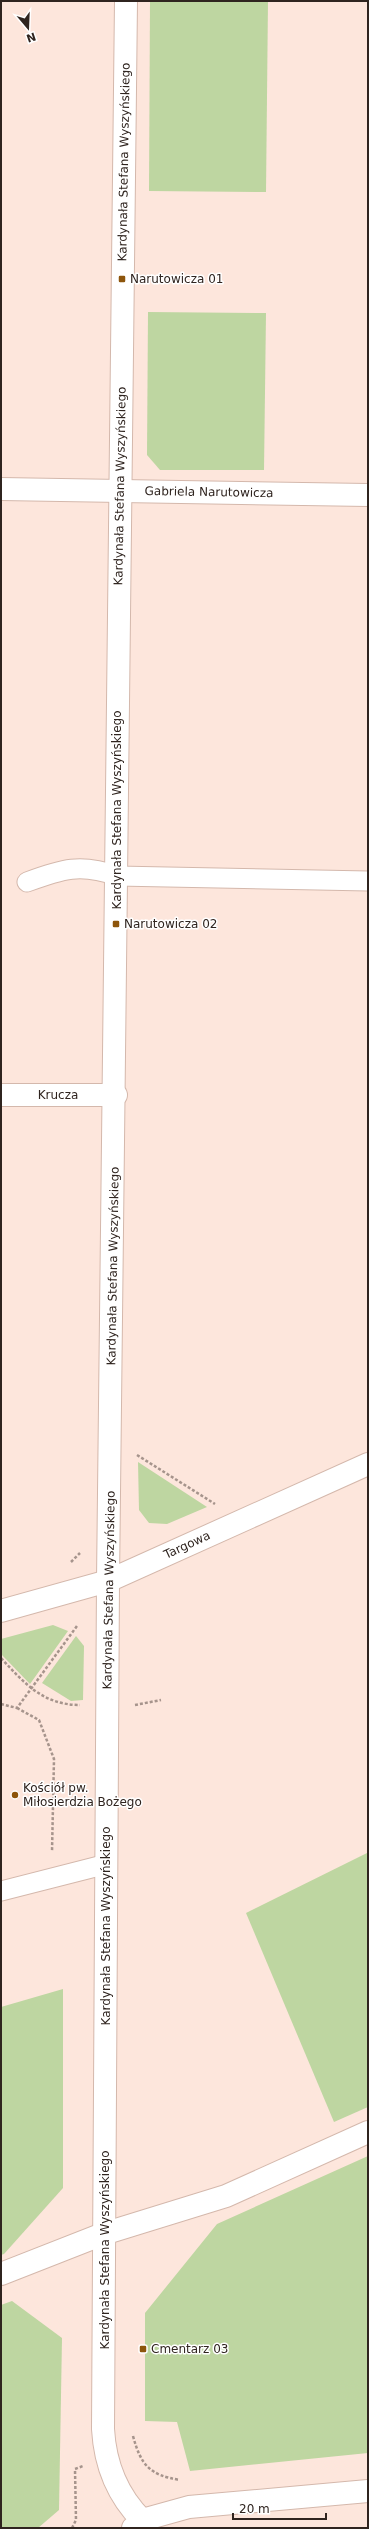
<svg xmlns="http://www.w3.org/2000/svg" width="369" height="2529" font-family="'DejaVu Sans',sans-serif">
  <rect width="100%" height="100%" fill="#fde6dc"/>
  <g fill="#bed6a1">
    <polygon points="150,1 268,1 266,192 149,191"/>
    <polygon points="148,312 266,313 264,470 160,470 147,455"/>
    <polygon points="138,1462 207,1507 167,1524 149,1523 139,1510"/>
    <polygon points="53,1625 68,1631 30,1684 1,1654 1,1639"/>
    <polygon points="76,1636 84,1646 83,1700 71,1701 42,1683"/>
    <polygon points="367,1853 368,2107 334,2122 246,1913"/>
    <polygon points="63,1989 63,2188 4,2254 1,2255 1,2007"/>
    <polygon points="368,2156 368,2453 190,2471 177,2422 145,2421 145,2313 217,2224"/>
    <polygon points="12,2301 62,2338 59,2510 38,2528 1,2528 1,2305"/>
  </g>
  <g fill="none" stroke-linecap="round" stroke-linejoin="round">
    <defs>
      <g id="lane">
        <path d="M27 882C62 869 81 863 117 876L368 881"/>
        <polyline points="1,1891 107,1864"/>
      </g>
      <g id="street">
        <path d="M126 1 108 1581 103 2429C105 2464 118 2496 142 2520"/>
        <polyline points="1,489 368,495"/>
        <polyline points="1,1095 116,1095"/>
        <polyline points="1,1611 108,1581 368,1464"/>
        <polyline points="1,2274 103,2234 226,2196 368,2132"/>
      </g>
      <polyline id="secondary" points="133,2528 142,2520 189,2507 368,2491"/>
    </defs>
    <use href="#lane" stroke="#d4b8ac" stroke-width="21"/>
    <use href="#street" stroke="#d4b8ac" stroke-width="24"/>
    <use href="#secondary" stroke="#d4b8ac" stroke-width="24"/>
    <g stroke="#a6948c" stroke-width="2.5" stroke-dasharray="3 2" stroke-linecap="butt">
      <polyline points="137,1455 215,1504"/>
      <polyline points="71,1562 80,1553"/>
      <path d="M1 1658C24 1683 43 1705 80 1705"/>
      <polyline points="1,1704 17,1708 77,1626"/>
      <polyline points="135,1705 161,1700"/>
      <polyline points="17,1708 39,1720 54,1759 52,1852"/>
      <path d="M133 2436C141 2465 149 2475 180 2480"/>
      <polyline points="72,2528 76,2520 75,2469 83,2466"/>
    </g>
    <use href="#lane" stroke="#fff" stroke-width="19"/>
    <use href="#street" stroke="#fff" stroke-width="22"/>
    <use href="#secondary" stroke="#fff" stroke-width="22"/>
  </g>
  <g fill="#8d550c" stroke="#fff" stroke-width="1.5">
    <rect x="118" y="275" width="8" height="8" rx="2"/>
    <rect x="112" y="920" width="8" height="8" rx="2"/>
    <circle cx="15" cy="1795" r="4"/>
    <rect x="139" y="2345" width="8" height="8" rx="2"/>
  </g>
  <g text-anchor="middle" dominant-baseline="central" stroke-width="3" stroke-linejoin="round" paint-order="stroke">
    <g font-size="12" fill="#2f241f" stroke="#fff">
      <text transform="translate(124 162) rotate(-89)">Kardynała Stefana Wyszyńskiego</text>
      <text transform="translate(120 486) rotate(-89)">Kardynała Stefana Wyszyńskiego</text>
      <text transform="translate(209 492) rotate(1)">Gabriela Narutowicza</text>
      <text transform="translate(117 810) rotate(-90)">Kardynała Stefana Wyszyńskiego</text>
      <text x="58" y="1095">Krucza</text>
      <text transform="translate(113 1266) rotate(-89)">Kardynała Stefana Wyszyńskiego</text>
      <text transform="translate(187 1545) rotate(-25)">Targowa</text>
      <text transform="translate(109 1590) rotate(-89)">Kardynała Stefana Wyszyńskiego</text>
      <text transform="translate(106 1926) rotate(-90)">Kardynała Stefana Wyszyńskiego</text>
      <text transform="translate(105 2250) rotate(-90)">Kardynała Stefana Wyszyńskiego</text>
    </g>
    <g font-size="12" fill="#2f241f" stroke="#fff" text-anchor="start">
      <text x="130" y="279">Narutowicza 01</text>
      <text x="124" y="924">Narutowicza 02</text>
      <text x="23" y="1788">Kościół pw.<tspan x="23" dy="14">Miłosierdzia Bożego</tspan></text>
      <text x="151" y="2349">Cmentarz 03</text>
    </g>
  </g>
  <rect width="369" height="2529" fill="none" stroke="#2f241f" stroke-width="4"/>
  <g transform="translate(28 28) rotate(161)" stroke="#ffffff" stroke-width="3" paint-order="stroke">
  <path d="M0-3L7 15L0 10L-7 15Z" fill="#2f241f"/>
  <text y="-6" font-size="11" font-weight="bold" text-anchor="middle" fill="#2f241f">N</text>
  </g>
  <path d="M233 2513v6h93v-6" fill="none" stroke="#2f241f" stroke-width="2"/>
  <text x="239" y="2513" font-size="12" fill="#2f241f" stroke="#ffffff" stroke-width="3" paint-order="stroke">20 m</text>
</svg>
